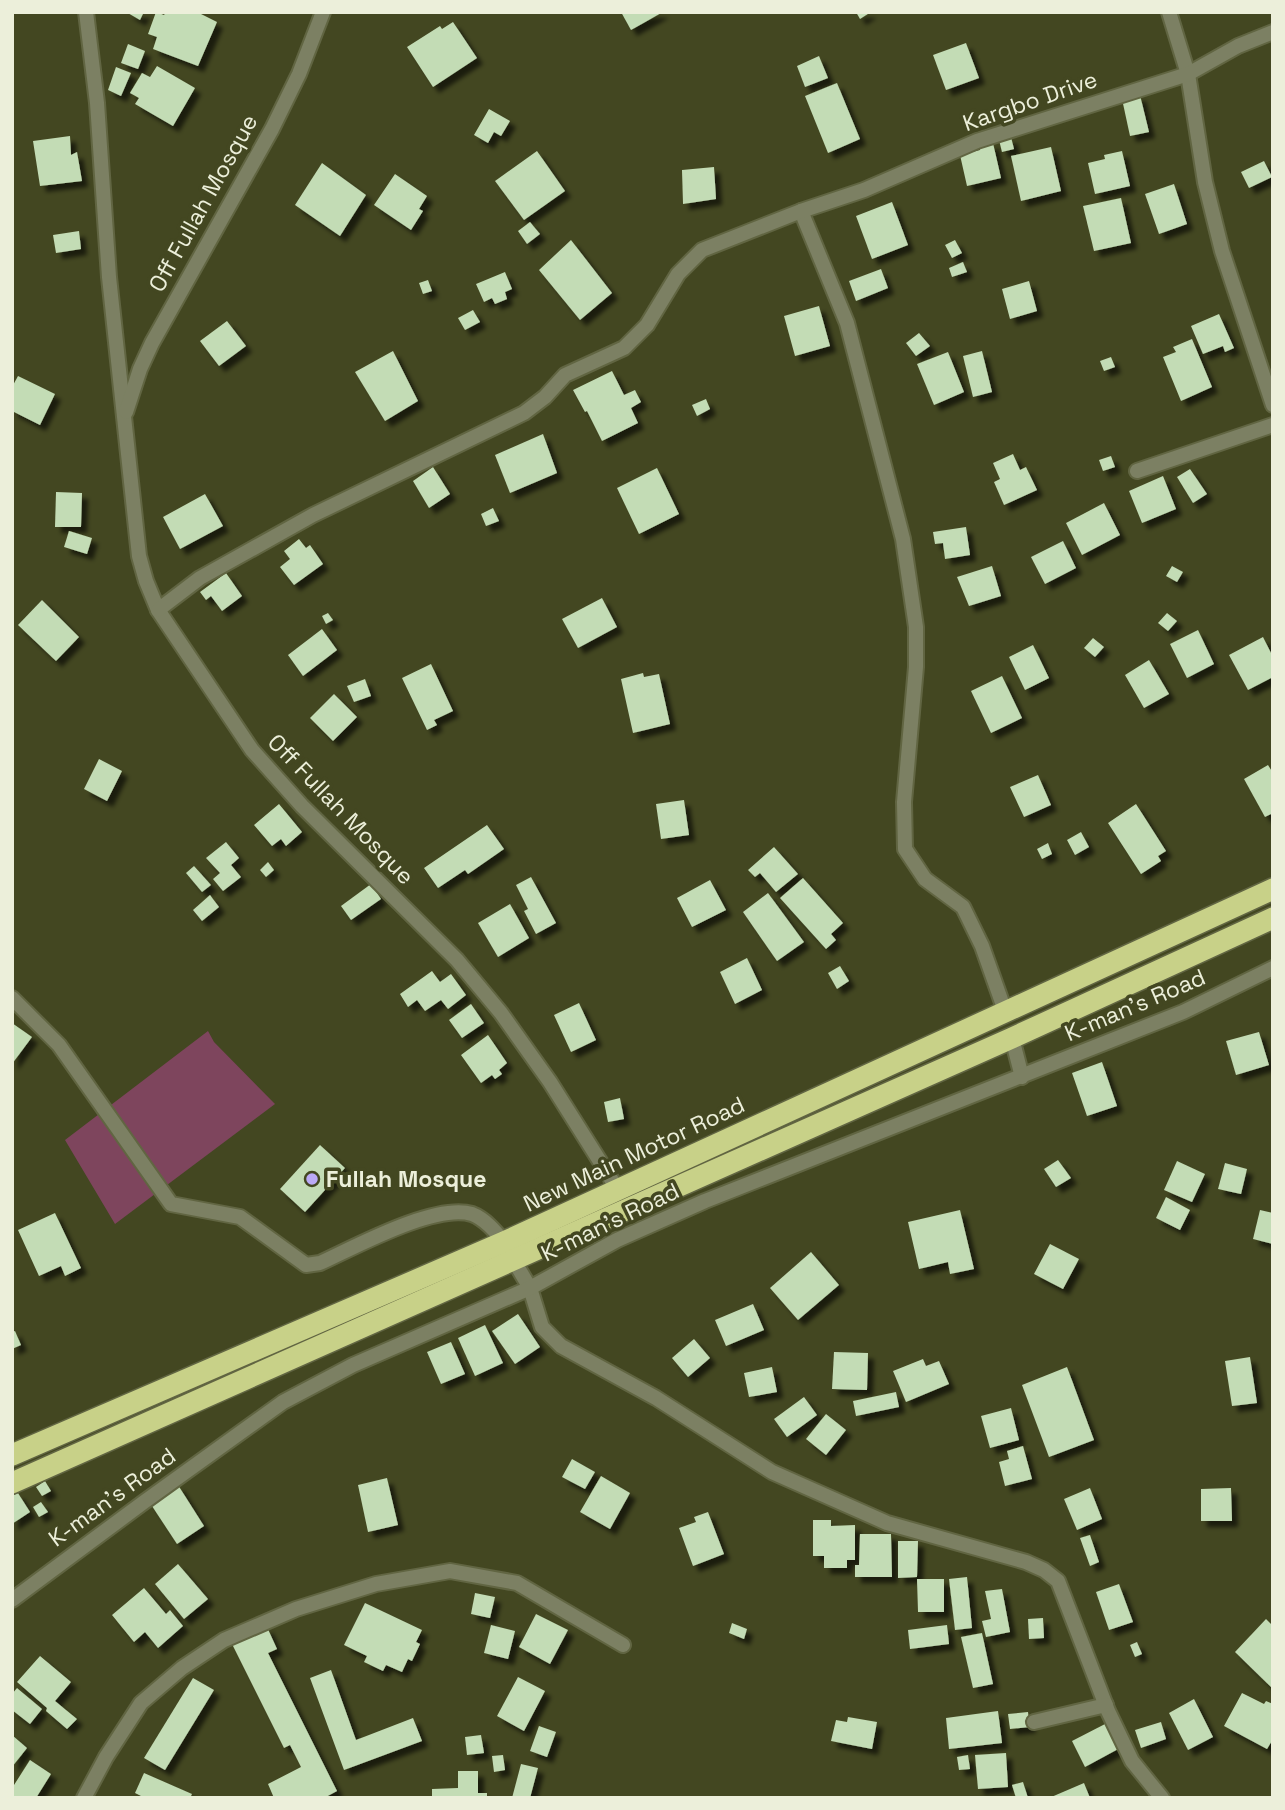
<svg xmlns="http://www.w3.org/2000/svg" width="1285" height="1810" font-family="'Space Grotesk',sans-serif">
  <defs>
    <filter id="shadow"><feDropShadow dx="6" dy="6" stdDeviation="2" flood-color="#0009"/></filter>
  </defs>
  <rect width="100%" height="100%" fill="#434721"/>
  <polygon fill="#7e455d" points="208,1031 214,1042 275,1104 115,1224 65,1140"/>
  <g fill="#c3dcb5" filter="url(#shadow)">
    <polygon points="126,12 144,12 140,20"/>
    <polygon points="156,12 164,15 166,12 197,12 217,22 198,66 153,49 157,37 148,34"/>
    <polygon points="621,12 663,12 631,30"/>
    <polygon points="856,12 871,12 860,19"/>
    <polygon points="453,22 477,58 433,87 407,47 440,26 442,29"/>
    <polygon points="966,43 979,78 946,90 933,55"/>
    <polygon points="128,44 145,51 138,69 121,63"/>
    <polygon points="819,56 828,78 805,87 797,66"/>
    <polygon points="157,66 195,88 173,126 135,104 139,98 130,93 142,73 150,77"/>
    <polygon points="116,67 131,73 121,96 108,90"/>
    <polygon points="837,83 860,139 828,153 805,96"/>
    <polygon points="1140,95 1149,132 1130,136 1122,99"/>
    <polygon points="489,109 510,121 501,136 494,132 488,143 474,135"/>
    <polygon points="70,136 71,155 77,152 82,181 40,186 33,141"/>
    <polygon points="1011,137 1014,149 1002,152 999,140"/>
    <polygon points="993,143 1001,178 967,186 960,155 980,150 980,146"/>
    <polygon points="1051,147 1061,191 1021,201 1011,156"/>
    <polygon points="537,151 565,191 524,220 495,181"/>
    <polygon points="1122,151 1130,186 1095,194 1088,163 1105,159 1104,155"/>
    <polygon points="1264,161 1272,177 1249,188 1241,172"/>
    <polygon points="322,163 366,195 340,236 295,205"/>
    <polygon points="714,167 716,199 683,204 682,170"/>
    <polygon points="395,174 427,196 419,209 423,211 411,230 374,205"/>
    <polygon points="1174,184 1187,224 1159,234 1145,194"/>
    <polygon points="1121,198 1131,243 1094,251 1083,206"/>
    <polygon points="892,202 908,245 872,259 856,216"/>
    <polygon points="530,222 540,234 527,244 518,231"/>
    <polygon points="79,231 81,249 56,253 53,235"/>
    <polygon points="571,240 612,293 580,320 539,270"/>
    <polygon points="955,240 962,253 952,258 945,245"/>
    <polygon points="963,262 967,272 952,277 949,268"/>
    <polygon points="881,269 888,288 856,301 849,281"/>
    <polygon points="505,272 512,289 505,292 507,299 495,304 492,298 484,302 476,284"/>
    <polygon points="428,280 432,291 423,294 419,283"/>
    <polygon points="1029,281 1037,311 1010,319 1002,289"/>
    <polygon points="819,306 830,346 795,356 784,316"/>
    <polygon points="473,310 480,322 465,330 458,318"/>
    <polygon points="1219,314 1234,348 1225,352 1223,346 1203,354 1191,326"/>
    <polygon points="227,321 246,346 219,366 200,341"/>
    <polygon points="919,333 930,346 916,356 906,343"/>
    <polygon points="1192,339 1212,387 1181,401 1163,357 1176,352 1173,347"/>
    <polygon points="393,351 418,401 385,421 355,372"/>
    <polygon points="982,351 992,392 973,397 963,356"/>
    <polygon points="948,352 964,392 934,405 917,364"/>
    <polygon points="1111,357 1115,367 1104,371 1100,361"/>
    <polygon points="612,371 624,395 635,390 641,402 631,408 638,423 602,441 587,411 585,412 573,390"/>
    <polygon points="18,376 55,394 40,425 12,411 12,387"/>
    <polygon points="706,399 710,409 697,416 692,405"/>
    <polygon points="543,434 557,473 510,493 495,455"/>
    <polygon points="1013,454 1020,470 1026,467 1037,490 1004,505 994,482 1000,479 993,463"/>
    <polygon points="1111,456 1115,467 1103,471 1099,460"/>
    <polygon points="433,467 450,494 429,508 413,481"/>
    <polygon points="657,468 679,514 639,534 617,488"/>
    <polygon points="1190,469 1207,494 1193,503 1177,477"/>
    <polygon points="1163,476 1176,509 1142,523 1129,491"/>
    <polygon points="56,492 82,493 81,527 55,527"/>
    <polygon points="205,494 223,526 180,549 163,517"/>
    <polygon points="1104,503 1120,535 1082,555 1066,523"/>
    <polygon points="493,508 499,521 486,526 481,514"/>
    <polygon points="966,527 970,555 945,559 943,543 935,544 933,532"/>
    <polygon points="69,531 92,538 87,554 64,547"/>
    <polygon points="299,539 306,548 310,545 323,564 294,585 280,567 290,559 284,551"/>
    <polygon points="1063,541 1076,568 1045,584 1031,557"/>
    <polygon points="992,566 1001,596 969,606 957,577"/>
    <polygon points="1172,566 1183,572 1177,582 1166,576"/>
    <polygon points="226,573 242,596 222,611 211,596 206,600 200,592"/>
    <polygon points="602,598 617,627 578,648 562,619"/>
    <polygon points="42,600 79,637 56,661 18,625"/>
    <polygon points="328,613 333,620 326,624 322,616"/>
    <polygon points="1167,613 1177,621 1168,631 1158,623"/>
    <polygon points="322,629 337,650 303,676 288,655"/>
    <polygon points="1198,630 1214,664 1187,678 1170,644"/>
    <polygon points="1263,637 1273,657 1273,677 1248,690 1229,655"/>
    <polygon points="1093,638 1104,647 1095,657 1084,648"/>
    <polygon points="1033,645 1049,678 1025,690 1009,657"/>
    <polygon points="1149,660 1169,694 1144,708 1125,675"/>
    <polygon points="431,664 453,711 434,720 437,725 427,730 402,678"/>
    <polygon points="643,673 644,677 659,674 670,724 633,733 621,679"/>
    <polygon points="1002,676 1022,718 991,733 971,691"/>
    <polygon points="365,679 371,696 354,702 347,686"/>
    <polygon points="334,694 357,717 333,741 310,718"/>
    <polygon points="99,759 122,771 107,801 84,789"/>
    <polygon points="1268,765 1273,773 1273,813 1265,817 1244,779"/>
    <polygon points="1038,775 1051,805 1024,817 1010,787"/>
    <polygon points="684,800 689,835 661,839 656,804"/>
    <polygon points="279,804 302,832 286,846 281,839 272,846 254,825"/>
    <polygon points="1136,804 1166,851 1158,856 1161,861 1141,874 1108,823"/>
    <polygon points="487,825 504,849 468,874 465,870 438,888 424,868"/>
    <polygon points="1081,832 1089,847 1075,855 1067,840"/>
    <polygon points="226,842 239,858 231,865 241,877 223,891 213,879 220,873 206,858"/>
    <polygon points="1048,843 1052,854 1042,859 1037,849"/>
    <polygon points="774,847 798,874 776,892 760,873 755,877 748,870"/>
    <polygon points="268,862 274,870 266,877 260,870"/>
    <polygon points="194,866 211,885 202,892 186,873"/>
    <polygon points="531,877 556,923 536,934 524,911 528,909 516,885"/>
    <polygon points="803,878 843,923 831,934 836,940 826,949 780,898"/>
    <polygon points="710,880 726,910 692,927 677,898"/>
    <polygon points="371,884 381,899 351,920 341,906"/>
    <polygon points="768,893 804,942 777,961 743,912"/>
    <polygon points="210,895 219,907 202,921 193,910"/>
    <polygon points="510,904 529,938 498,957 478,923"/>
    <polygon points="747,958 762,990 735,1004 720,972"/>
    <polygon points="840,966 849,981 837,989 828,973"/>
    <polygon points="432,971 440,982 451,974 466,995 448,1009 441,1000 425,1011 417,1000 408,1007 400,994"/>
    <polygon points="579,1003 596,1040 571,1052 554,1015"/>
    <polygon points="471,1004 484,1023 462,1038 449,1020"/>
    <polygon points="12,1023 32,1037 12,1064"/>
    <polygon points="1259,1032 1269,1065 1236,1075 1226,1041"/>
    <polygon points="488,1035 507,1063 499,1070 502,1074 495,1079 492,1075 481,1083 461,1055"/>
    <polygon points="1102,1062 1117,1106 1087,1116 1072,1073"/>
    <polygon points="620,1098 624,1119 608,1122 604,1102"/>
    <polygon points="320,1145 345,1168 305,1212 280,1189"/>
    <polygon points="1058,1160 1071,1178 1056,1187 1044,1169"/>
    <polygon points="1177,1161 1205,1174 1192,1202 1164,1190"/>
    <polygon points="1225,1163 1247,1169 1241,1194 1218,1189"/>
    <polygon points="1166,1197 1190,1210 1180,1230 1156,1218"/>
    <polygon points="960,1210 974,1269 950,1274 948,1262 919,1269 908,1222"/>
    <polygon points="1260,1210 1273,1213 1273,1244 1253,1239"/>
    <polygon points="55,1213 81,1268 65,1276 61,1266 39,1276 18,1230"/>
    <polygon points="1050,1244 1079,1259 1063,1289 1034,1274"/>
    <polygon points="811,1252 839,1285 798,1320 770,1288"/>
    <polygon points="753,1304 764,1330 726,1346 715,1320"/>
    <polygon points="518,1314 540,1347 515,1364 492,1331"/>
    <polygon points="485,1325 503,1363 475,1376 458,1338"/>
    <polygon points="15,1331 21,1345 12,1349 12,1332"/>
    <polygon points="694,1339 710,1358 688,1377 672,1358"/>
    <polygon points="451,1342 465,1374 441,1384 427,1352"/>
    <polygon points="834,1352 868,1353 867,1390 832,1389"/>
    <polygon points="1250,1357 1257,1403 1232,1406 1225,1361"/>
    <polygon points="923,1359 926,1366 939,1361 949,1384 906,1402 893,1371"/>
    <polygon points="772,1367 777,1392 749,1397 744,1373"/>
    <polygon points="1067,1367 1094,1440 1049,1457 1022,1385"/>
    <polygon points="896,1392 899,1407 856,1416 853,1401"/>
    <polygon points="804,1397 817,1415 787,1437 774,1419"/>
    <polygon points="1011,1408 1019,1440 990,1448 981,1416"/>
    <polygon points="826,1414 846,1430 826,1455 806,1439"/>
    <polygon points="1023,1446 1032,1479 1005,1486 999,1462 1009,1459 1007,1451"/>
    <polygon points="572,1459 595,1472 585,1489 562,1477"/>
    <polygon points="601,1476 630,1493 610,1529 580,1512"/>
    <polygon points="387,1478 398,1525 368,1532 358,1485"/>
    <polygon points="45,1481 51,1491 42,1496 36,1487"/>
    <polygon points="178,1485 204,1526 177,1544 150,1503"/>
    <polygon points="1090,1488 1102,1519 1077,1530 1064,1499"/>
    <polygon points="1231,1488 1232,1521 1201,1521 1201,1489"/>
    <polygon points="18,1493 30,1512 12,1524 12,1496"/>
    <polygon points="41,1502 48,1512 39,1517 33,1507"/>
    <polygon points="708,1512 724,1554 693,1566 679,1528 696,1522 694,1517"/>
    <polygon points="813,1520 831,1520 831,1526 855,1525 855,1560 847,1560 847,1568 824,1568 824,1556 813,1556"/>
    <polygon points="860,1534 891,1534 892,1577 855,1577 855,1565 859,1565"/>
    <polygon points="1090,1535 1099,1562 1090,1566 1080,1538"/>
    <polygon points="898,1541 918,1541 917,1577 898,1578"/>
    <polygon points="178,1564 208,1599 184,1619 155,1584"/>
    <polygon points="967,1577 972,1628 955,1630 949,1579"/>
    <polygon points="917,1579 944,1579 944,1612 918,1612"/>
    <polygon points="1119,1584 1133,1622 1109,1630 1096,1592"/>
    <polygon points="144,1588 166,1614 170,1610 183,1626 158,1648 145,1632 134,1642 112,1615"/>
    <polygon points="1002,1589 1010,1632 986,1637 982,1621 991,1619 985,1591"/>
    <polygon points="475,1593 495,1597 490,1618 471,1614"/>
    <polygon points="365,1603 422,1630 416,1642 420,1644 412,1661 408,1659 402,1672 386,1665 383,1671 364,1662 367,1656 344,1645"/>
    <polygon points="536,1614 568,1630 550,1664 519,1647"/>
    <polygon points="1043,1618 1044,1638 1029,1639 1028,1619"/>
    <polygon points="1266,1619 1273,1626 1273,1689 1235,1652"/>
    <polygon points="732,1623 747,1629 744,1639 729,1633"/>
    <polygon points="491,1625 515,1631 508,1659 484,1653"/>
    <polygon points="947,1625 949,1644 910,1649 908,1630"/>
    <polygon points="267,1627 277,1649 268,1653 337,1791 324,1798 274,1798 268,1784 301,1767 290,1745 284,1748 232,1644"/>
    <polygon points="982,1633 993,1684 973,1688 961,1637"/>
    <polygon points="1137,1642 1142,1654 1135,1657 1130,1645"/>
    <polygon points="40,1656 71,1682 55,1701 77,1719 67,1729 46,1711 47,1708 17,1682"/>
    <polygon points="331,1670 356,1740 413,1718 422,1741 344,1770 310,1678"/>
    <polygon points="518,1677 545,1691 524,1731 497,1716"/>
    <polygon points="193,1678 214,1690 165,1770 144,1758"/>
    <polygon points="17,1688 42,1709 30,1724 12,1710 12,1694"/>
    <polygon points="1242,1693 1264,1704 1266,1701 1273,1704 1273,1739 1267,1749 1224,1726"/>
    <polygon points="1194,1699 1213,1737 1188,1750 1169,1713"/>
    <polygon points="998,1711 1002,1743 949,1749 946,1718"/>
    <polygon points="1028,1712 1030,1727 1010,1729 1008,1714"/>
    <polygon points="848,1717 877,1722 872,1749 831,1741 836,1720 847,1722"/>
    <polygon points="1161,1722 1166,1739 1141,1748 1135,1730"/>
    <polygon points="1107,1723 1120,1748 1085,1767 1072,1741"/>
    <polygon points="539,1726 556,1732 547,1757 530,1751"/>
    <polygon points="12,1735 27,1748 12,1767"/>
    <polygon points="481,1735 484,1753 467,1755 465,1737"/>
    <polygon points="1006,1753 1008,1787 978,1789 975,1755"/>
    <polygon points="503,1755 505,1770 494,1772 492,1756"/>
    <polygon points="968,1755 970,1769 959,1770 957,1757"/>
    <polygon points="30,1760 51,1774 36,1798 12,1798 12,1784 14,1785"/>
    <polygon points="521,1764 538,1768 530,1798 512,1798"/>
    <polygon points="458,1771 478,1771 478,1793 487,1793 487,1798 432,1798 432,1789 458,1788"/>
    <polygon points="144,1773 192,1794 190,1798 145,1798 135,1793"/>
    <polygon points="1023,1782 1028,1798 1016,1798 1012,1785"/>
    <polygon points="1084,1783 1090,1798 1049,1798"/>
  </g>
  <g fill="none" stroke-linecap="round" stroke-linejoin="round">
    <defs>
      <g id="street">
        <polyline points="86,12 97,103 109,277 139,556 146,581 158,610 252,750 302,806 457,960 501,1013 550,1082 618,1190"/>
        <polyline points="1169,12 1188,74 1205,182 1222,251 1273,405"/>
        <polyline points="801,211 847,323 903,539 916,627 916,667 904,802 905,849 925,879 963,907 982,946 1005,1011"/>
        <polyline points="126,412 140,369 152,343 272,129 299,74 323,12"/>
        <polyline points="1137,471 1273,425"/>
        <polyline points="158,610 200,578 313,515 524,413 545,397 565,375 624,348 647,325 678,274 702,250 801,211 864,190 977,141 1188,74 1238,46 1273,32"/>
        <path d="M12 998 59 1045 171 1204 240 1217 306 1265 320 1263C355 1247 435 1203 472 1214 485 1219 495 1231 504 1242"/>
        <polyline points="1012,1038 1022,1077"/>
        <polyline points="514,1261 530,1288 542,1327 561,1346 656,1398 772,1472 887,1523 1026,1562 1044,1570 1058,1581 1108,1711 1132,1761 1162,1798"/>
        <polyline points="12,1600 144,1502 283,1402 353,1365 530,1288 617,1240 705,1201 1183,1012 1273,968"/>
        <polyline points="1034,1722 1106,1705"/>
        <polyline points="84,1798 106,1757 141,1703 182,1668 224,1640 296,1609 376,1584 450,1571 517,1583 623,1645"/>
      </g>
      <g id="highway">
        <polyline points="12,1455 504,1242 1273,889"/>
        <polyline points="12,1483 1012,1038 1273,918"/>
      </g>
    </defs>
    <use href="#street" stroke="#616542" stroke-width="18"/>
    <use href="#highway" stroke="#616542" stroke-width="24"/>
    <use href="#street" stroke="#7c8063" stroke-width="14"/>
    <use href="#highway" stroke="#c8d188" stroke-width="21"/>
  </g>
  <circle fill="#bbaaf6" stroke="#434721" stroke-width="2.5" cx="312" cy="1179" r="7"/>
  <g text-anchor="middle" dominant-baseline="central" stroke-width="7" stroke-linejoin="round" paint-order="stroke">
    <g font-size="23" fill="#ecefda" stroke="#434721">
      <text transform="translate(1030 101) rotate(-19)">Kargbo Drive</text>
      <text transform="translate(203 203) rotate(-61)">Off Fullah Mosque</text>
      <text transform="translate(341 809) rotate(46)">Off Fullah Mosque</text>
      <text transform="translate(1135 1005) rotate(-23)">K-man's Road</text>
      <text transform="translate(634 1154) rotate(-25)">New Main Motor Road</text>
      <text transform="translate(610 1222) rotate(-26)">K-man's Road</text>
      <text transform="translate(112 1497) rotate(-36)">K-man's Road</text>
    </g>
    <g font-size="23" font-weight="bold" fill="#ecefda" stroke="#434721" text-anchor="start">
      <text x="326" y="1179">Fullah Mosque</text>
    </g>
  </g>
  <rect width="1285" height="1810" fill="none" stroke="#ecefda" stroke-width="28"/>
</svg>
